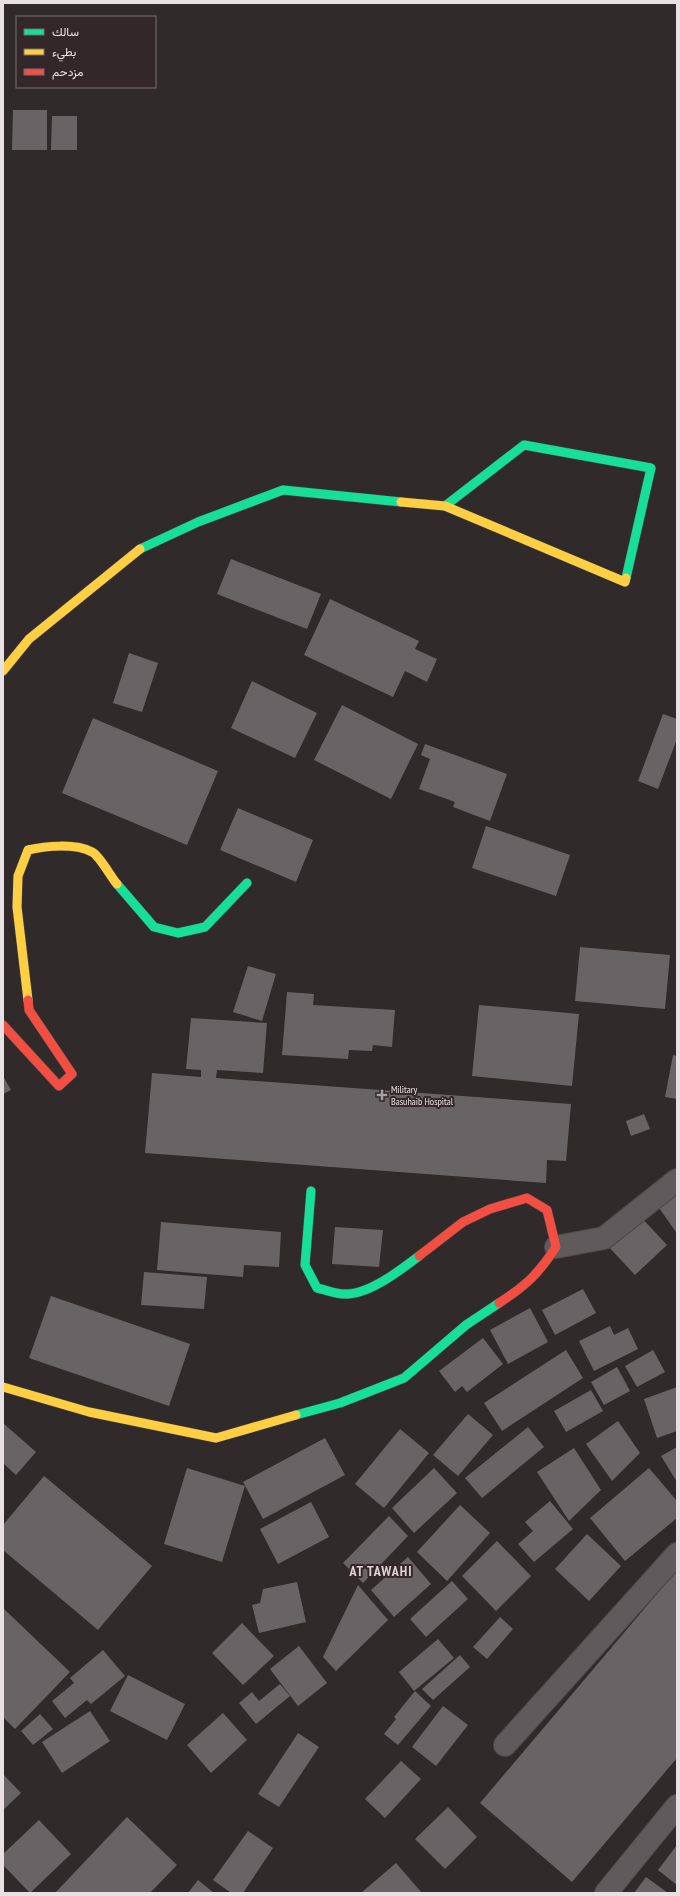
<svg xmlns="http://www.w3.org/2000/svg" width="680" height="1896" font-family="'PT Sans Narrow',Vazirmatn,sans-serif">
  <rect width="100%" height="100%" fill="#302a2b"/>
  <g fill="#686364">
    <polygon points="13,110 47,110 47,150 12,150"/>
    <polygon points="52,116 77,116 77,150 51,150"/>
    <polygon points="231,559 321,594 307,629 217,594"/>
    <polygon points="330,599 419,641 415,649 437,659 427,682 405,671 393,697 304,655"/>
    <polygon points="129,653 158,663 142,712 113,703"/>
    <polygon points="252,681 317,713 295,758 231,728"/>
    <polygon points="342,705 418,744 391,799 314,760"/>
    <polygon points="663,714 677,719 677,739 658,789 638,781"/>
    <polygon points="93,718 218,771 187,845 62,793"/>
    <polygon points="425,744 507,774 490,821 453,807 455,802 419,789 430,759 421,755"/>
    <polygon points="238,808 313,840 296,882 220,850"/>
    <polygon points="486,826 570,855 556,896 472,868"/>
    <polygon points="580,947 670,955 665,1009 575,1001"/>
    <polygon points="248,966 276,974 262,1021 233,1012"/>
    <polygon points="287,992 314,994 313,1005 395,1010 392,1047 373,1045 372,1051 349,1050 348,1059 282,1055"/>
    <polygon points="479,1005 579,1014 572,1086 472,1076"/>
    <polygon points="191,1018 267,1023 263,1073 217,1070 216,1078 571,1104 566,1161 547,1160 546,1183 145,1153 152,1073 201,1077 201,1070 186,1069"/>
    <polygon points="673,1055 677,1056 677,1099 665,1097"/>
    <polygon points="3,1076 11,1090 3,1094"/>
    <polygon points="644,1114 650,1129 631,1136 626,1121"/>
    <polygon points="677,1195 677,1231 676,1232 659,1208"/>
    <polygon points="640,1216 667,1245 635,1275 607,1245"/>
    <polygon points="161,1222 281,1232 279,1267 244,1265 243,1277 157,1270"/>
    <polygon points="335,1227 383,1230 379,1267 332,1264"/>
    <polygon points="144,1272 207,1277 204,1309 141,1305"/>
    <polygon points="583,1289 596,1313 555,1335 542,1310"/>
    <polygon points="51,1296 190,1344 169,1406 29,1358"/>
    <polygon points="530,1308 548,1342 508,1364 490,1330"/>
    <polygon points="610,1326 614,1335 628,1328 638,1349 594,1371 579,1341"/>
    <polygon points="483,1338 503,1364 467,1392 462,1386 455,1392 439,1371"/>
    <polygon points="566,1350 583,1378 502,1431 484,1403"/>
    <polygon points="653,1350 665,1372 637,1387 625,1366"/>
    <polygon points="617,1367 630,1391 604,1405 591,1382"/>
    <polygon points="677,1387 677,1431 657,1438 644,1399"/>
    <polygon points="591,1390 603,1411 566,1432 554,1411"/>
    <polygon points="468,1414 493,1435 458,1476 433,1455"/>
    <polygon points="618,1421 640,1453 612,1481 586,1444"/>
    <polygon points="3,1423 36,1452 16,1475 3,1463"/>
    <polygon points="528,1427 544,1447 482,1498 465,1478"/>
    <polygon points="400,1429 429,1453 384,1508 355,1484"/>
    <polygon points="325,1438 345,1475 263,1519 243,1482"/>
    <polygon points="677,1447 677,1482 661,1456"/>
    <polygon points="574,1448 601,1490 569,1521 537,1472"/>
    <polygon points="187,1468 245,1486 222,1562 164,1544"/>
    <polygon points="434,1468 457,1493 414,1533 392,1508"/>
    <polygon points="649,1468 677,1501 677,1518 625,1561 590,1518"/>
    <polygon points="44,1476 152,1566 98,1630 3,1550 3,1525"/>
    <polygon points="550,1501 573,1529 534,1562 518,1544 533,1531 525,1522"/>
    <polygon points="311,1502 329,1537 278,1564 260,1529"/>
    <polygon points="460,1505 490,1533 447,1581 417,1552"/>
    <polygon points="389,1516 408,1536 363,1583 343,1563"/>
    <polygon points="587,1534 621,1566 589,1601 555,1569"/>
    <polygon points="497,1541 531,1576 496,1611 462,1576"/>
    <polygon points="408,1557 431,1584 394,1617 371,1590"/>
    <polygon points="677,1570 677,1758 572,1882 480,1803"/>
    <polygon points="452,1581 468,1599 426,1637 410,1619"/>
    <polygon points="297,1582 306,1622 259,1633 252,1605 260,1603 263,1589"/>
    <polygon points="358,1585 388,1620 336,1671 323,1657"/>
    <polygon points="3,1608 70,1672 15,1729 3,1717"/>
    <polygon points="500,1617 513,1629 487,1659 473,1647"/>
    <polygon points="242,1623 274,1656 243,1685 212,1653"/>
    <polygon points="438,1639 454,1658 414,1691 399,1672"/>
    <polygon points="299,1646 327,1683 298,1706 270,1669"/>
    <polygon points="103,1650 125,1676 91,1704 87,1700 65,1718 52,1701 74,1683 70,1678"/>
    <polygon points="460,1655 470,1667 433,1700 422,1689"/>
    <polygon points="128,1675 185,1704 167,1740 110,1711"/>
    <polygon points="280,1684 290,1696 256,1724 239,1703 252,1692 259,1701"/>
    <polygon points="415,1691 431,1706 398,1745 384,1734 396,1719 394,1717"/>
    <polygon points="443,1706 468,1725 436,1766 412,1747"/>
    <polygon points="90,1711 110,1741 62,1773 42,1742"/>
    <polygon points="223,1713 247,1740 211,1773 187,1745"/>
    <polygon points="40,1714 53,1729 33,1745 21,1731"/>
    <polygon points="298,1733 319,1747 279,1807 258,1794"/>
    <polygon points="401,1761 421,1779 385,1818 365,1799"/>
    <polygon points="3,1774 21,1793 3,1810"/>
    <polygon points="448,1807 477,1837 445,1869 415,1839"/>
    <polygon points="127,1817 177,1865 150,1893 55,1893"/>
    <polygon points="39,1820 71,1854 30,1893 3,1865 3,1854"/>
    <polygon points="248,1831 273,1848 243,1893 231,1893 213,1880"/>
    <polygon points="677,1845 677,1885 658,1870"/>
    <polygon points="396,1863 422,1893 361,1893"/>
    <polygon points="646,1877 668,1893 634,1893"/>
    <polygon points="198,1880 214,1893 188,1893"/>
  </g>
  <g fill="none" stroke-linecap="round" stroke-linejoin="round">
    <defs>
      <g id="street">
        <polyline points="556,1247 604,1238 677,1180"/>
        <polyline points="505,1745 677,1554"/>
        <polyline points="606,1893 677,1806"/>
      </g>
      <g id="fast">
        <polyline points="445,506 524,445 651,468 626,578"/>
        <polyline points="140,549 198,522 283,490 401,502"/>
        <polyline points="117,884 154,927 178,933 205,927 247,883"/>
        <path d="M311 1191 305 1265 317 1288C327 1290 337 1295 348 1294 371 1293 402 1269 419 1256"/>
        <polyline points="296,1415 340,1403 404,1378 466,1325 499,1303"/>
      </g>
      <g id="slow">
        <polyline points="401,502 445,506 625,582 626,578"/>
        <polyline points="3,671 29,639 140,549"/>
        <path d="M28 1000 17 907 18 876 28 850C46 846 75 843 92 852 99 855 111 877 117 884"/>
        <polyline points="3,1387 89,1412 216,1438 296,1415"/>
      </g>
      <g id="jam">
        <polyline points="3,1025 59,1086 72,1074 29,1010 28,1000"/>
        <path d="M419 1256 463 1222 490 1209 527 1198 547 1210 556 1247C538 1274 527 1285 499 1303"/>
      </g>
    </defs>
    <use href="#street" stroke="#4e4849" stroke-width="24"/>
    <use href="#fast" stroke="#4e4849" stroke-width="10"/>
    <use href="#slow" stroke="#4e4849" stroke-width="10"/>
    <use href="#jam" stroke="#4e4849" stroke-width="10"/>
    <use href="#street" stroke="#5f5a5b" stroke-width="22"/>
    <use href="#fast" stroke="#16e098" stroke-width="9"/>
    <use href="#slow" stroke="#ffcf43" stroke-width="9"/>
    <use href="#jam" stroke="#f24e42" stroke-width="9"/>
  </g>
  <path fill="#a8a0a2" stroke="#33272a" stroke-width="1.5" d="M380 1089h4v4h4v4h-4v4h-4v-4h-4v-4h4z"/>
  <g text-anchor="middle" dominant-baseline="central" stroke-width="4" stroke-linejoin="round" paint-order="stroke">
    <g font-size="10" fill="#e8e0e2" stroke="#33272a" text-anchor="start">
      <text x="391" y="1089">Military<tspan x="391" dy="12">Basuhaib Hospital</tspan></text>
    </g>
    <g font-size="14" font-weight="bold" letter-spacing="1" fill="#dfd0d3" stroke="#33272a">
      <text x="381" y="1571">AT TAWAHI</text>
    </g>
  </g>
  <rect width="680" height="1896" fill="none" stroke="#e8e0e2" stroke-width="8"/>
  <rect x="16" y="16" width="140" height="72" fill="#33272a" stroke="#7b7174"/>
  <rect x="24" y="29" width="20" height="6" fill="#16e098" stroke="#7b7174"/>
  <text x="52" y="36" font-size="12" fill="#e8e0e2">سالك</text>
  <rect x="24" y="49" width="20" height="6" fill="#ffcf43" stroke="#7b7174"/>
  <text x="52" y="56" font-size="12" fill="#e8e0e2">بطيء</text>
  <rect x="24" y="69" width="20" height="6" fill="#f24e42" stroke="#7b7174"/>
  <text x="52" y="76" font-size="12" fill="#e8e0e2">مزدحم</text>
</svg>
